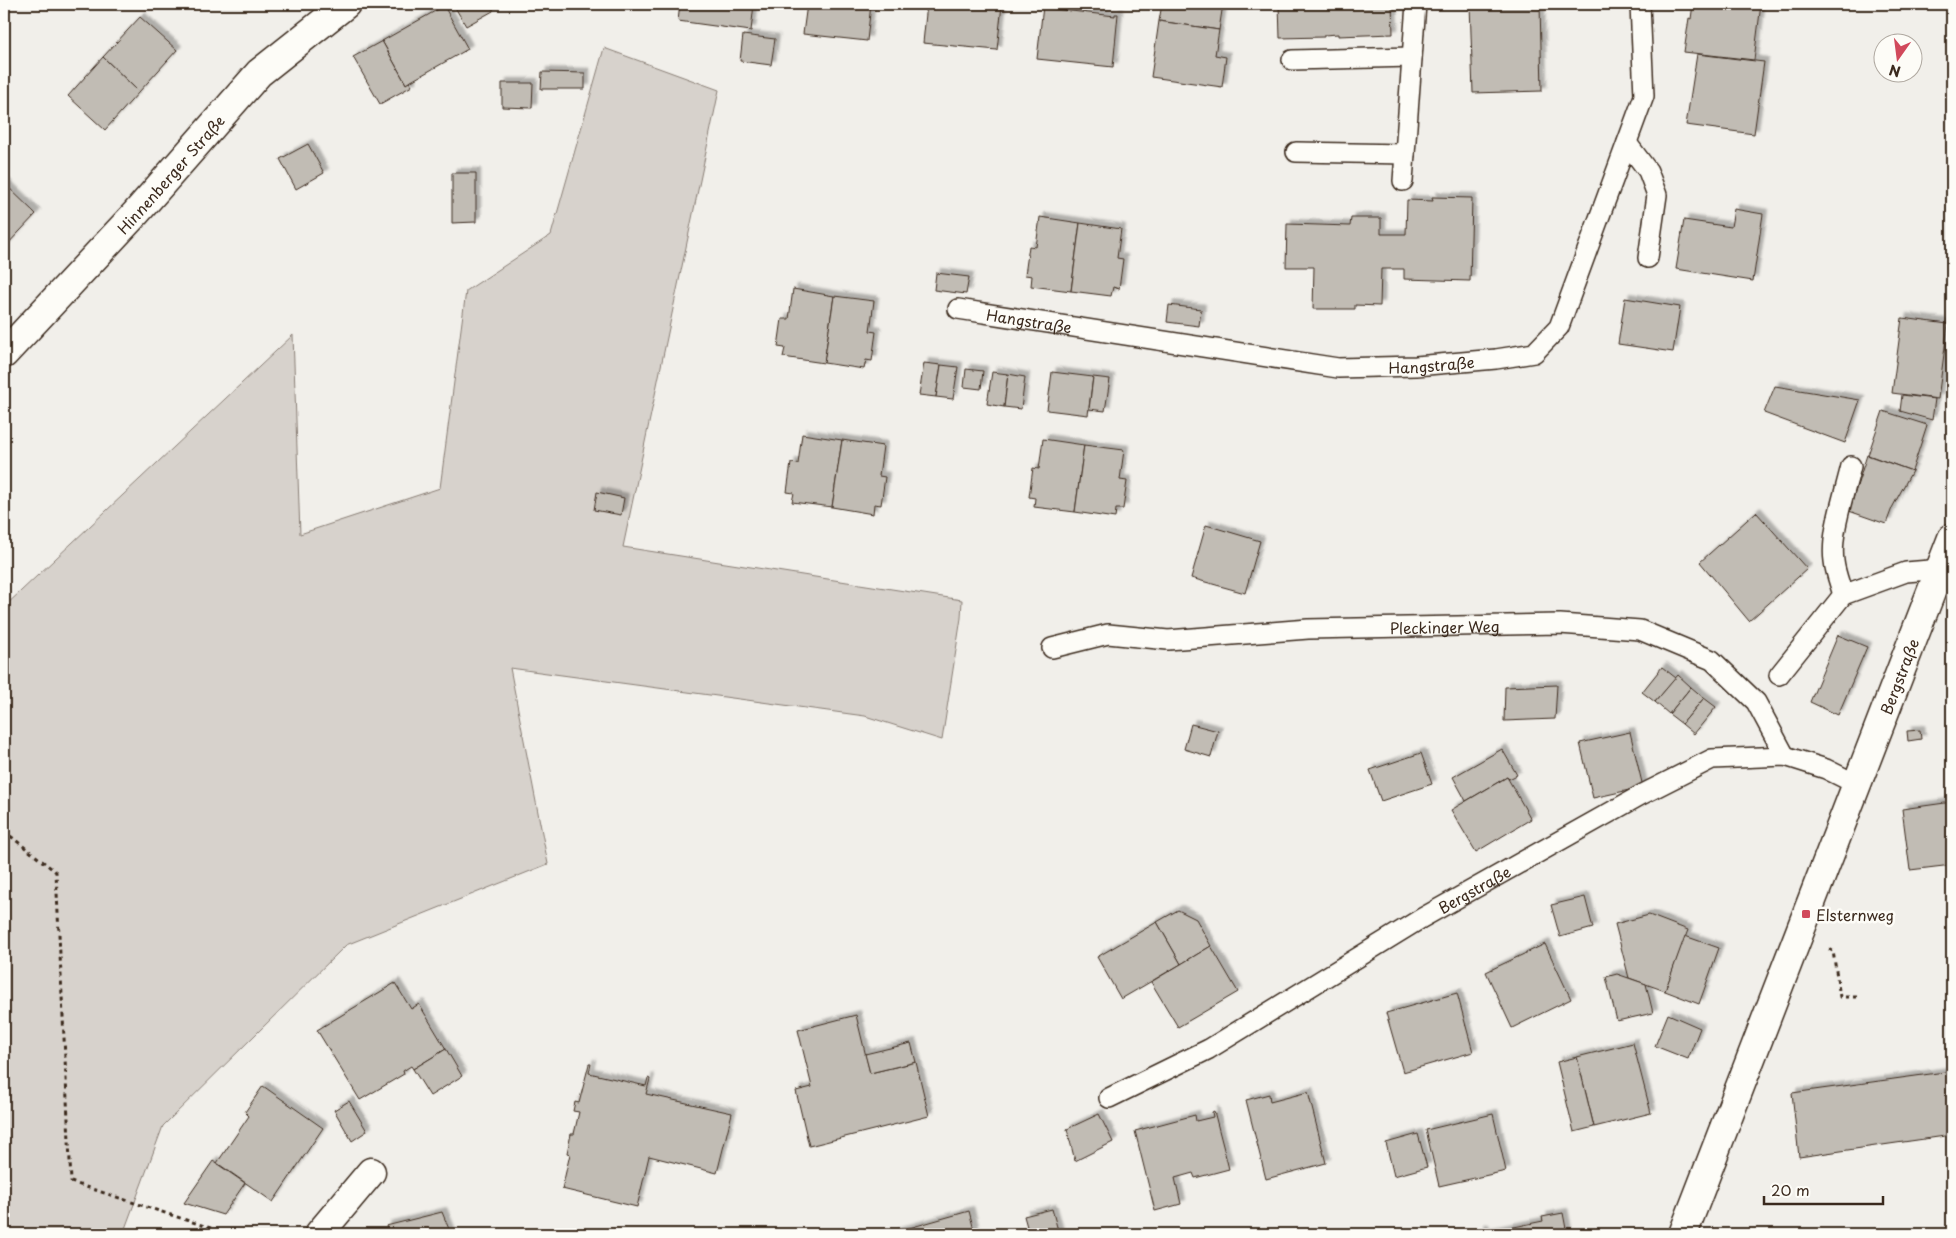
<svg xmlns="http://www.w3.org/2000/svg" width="1956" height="1238" font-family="'Playpen Sans',sans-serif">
  <defs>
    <filter id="shadow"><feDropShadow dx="4.5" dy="-4.5" stdDeviation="1" flood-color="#0004"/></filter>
  </defs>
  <rect width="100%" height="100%" fill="#f1efea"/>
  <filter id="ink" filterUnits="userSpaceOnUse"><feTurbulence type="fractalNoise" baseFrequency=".02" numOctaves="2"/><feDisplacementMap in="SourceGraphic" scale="10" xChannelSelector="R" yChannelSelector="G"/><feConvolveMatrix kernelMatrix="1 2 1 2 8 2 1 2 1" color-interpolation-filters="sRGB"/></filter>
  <g filter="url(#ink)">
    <polygon fill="#d7d2cc" stroke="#897e75" points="604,48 719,90 623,547 962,600 961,618 942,740 865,716 510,668 548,864 346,945 163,1126 123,1234 4,1234 4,607 293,335 300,534 440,488 466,291 551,235"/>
    <g fill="#c1bcb4" stroke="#3b2a1e" filter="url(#shadow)">
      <polygon points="453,4 493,4 493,11 466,26"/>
      <polygon points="680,4 754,4 751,31 678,21"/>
      <polygon points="807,4 871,4 867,41 803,34"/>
      <polygon points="927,4 1002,5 997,50 923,43"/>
      <polygon points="1162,4 1223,4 1219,30 1159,21"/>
      <polygon points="1279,4 1392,4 1393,34 1338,36 1338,34 1324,35 1324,37 1280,38"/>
      <polygon points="1470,4 1540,4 1542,91 1473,93"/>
      <polygon points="1693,4 1761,4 1754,60 1684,52 1689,18 1691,19"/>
      <polygon points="444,6 468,49 406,84 382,41"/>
      <polygon points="1043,6 1045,6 1045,8 1115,16 1115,14 1118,14 1113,67 1037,59"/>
      <polygon points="140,17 177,50 139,92 103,57"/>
      <polygon points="1159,21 1219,30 1215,55 1226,57 1222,87 1151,77"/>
      <polygon points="743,35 775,39 771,65 740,61"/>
      <polygon points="382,41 406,84 409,82 412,86 380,104 353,57"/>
      <polygon points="1697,54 1764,62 1754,134 1686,125"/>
      <polygon points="103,57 139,92 105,130 68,96"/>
      <polygon points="542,72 585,73 585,89 541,89"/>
      <polygon points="502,83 533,83 532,108 502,107"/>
      <polygon points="308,144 324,173 296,189 280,159"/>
      <polygon points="452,173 476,173 476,222 452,223"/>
      <polygon points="4,183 36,214 4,248"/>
      <polygon points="1432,197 1472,198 1470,281 1404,279 1404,269 1381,269 1380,306 1355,305 1355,309 1313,309 1314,267 1286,267 1287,224 1350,226 1351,218 1381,218 1381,234 1406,234 1407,200 1433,201"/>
      <polygon points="1734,209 1763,214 1753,281 1676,269 1684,220 1731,227"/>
      <polygon points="1040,217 1080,223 1071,291 1031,286 1032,276 1025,275 1029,246 1036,247"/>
      <polygon points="1080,223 1121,229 1117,258 1123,259 1119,289 1113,287 1111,296 1071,291"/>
      <polygon points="936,273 969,277 966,294 934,290"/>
      <polygon points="793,289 834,296 824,363 783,357 785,348 778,347 782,319 789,319"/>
      <polygon points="834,296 874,301 870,331 876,332 872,361 866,360 864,369 824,363"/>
      <polygon points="1625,298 1680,307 1673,352 1618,344"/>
      <polygon points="1169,305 1201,309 1199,326 1167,322"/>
      <polygon points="1902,318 1948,324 1938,399 1892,393"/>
      <polygon points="924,363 941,365 936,397 919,395"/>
      <polygon points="941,365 958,367 953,399 936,397"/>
      <polygon points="966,369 983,371 981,389 964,387"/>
      <polygon points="992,372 1008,374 1004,407 987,404"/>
      <polygon points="1052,372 1093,377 1088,415 1047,410"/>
      <polygon points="1008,374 1025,377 1021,409 1004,407"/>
      <polygon points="1093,377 1110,379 1105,411 1089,409"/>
      <polygon points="1775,386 1860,400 1845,443 1764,413"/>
      <polygon points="1902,395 1935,399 1932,420 1900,411"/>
      <polygon points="1883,411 1927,425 1912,471 1868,455"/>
      <polygon points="802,434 842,440 832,507 792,502 794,493 787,492 791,463 798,464"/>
      <polygon points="1043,439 1084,445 1075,512 1034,507 1035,498 1029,497 1033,468 1039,469"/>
      <polygon points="842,440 883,446 879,476 885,477 881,505 874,504 873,514 832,507"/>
      <polygon points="1084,445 1124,450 1120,480 1127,481 1123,509 1116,509 1115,518 1075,512"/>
      <polygon points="1867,455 1912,471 1892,508 1886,524 1849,511"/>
      <polygon points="597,492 624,498 621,515 594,510"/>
      <polygon points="1756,512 1807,569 1749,621 1700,562"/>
      <polygon points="1206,525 1260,541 1245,593 1191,578"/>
      <polygon points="1838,635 1867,647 1838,715 1810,702"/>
      <polygon points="1662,667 1676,678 1655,702 1642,692"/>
      <polygon points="1678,675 1691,687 1669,714 1655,702"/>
      <polygon points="1557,685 1555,719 1504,721 1505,687"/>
      <polygon points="1691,687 1704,698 1682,724 1669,714"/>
      <polygon points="1704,698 1716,707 1694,734 1682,724"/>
      <polygon points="1191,724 1218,731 1211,757 1184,749"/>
      <polygon points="1920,730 1921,739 1908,741 1907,731"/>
      <polygon points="1630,732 1643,787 1593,798 1580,743"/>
      <polygon points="1502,749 1517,775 1509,779 1507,777 1466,801 1453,777"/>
      <polygon points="1421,753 1432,784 1381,801 1370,770"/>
      <polygon points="1507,777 1531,819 1476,852 1451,810"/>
      <polygon points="1952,802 1952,865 1910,870 1902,809"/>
      <polygon points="1585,897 1593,928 1560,937 1551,905"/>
      <polygon points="1178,910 1196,919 1211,946 1181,964 1157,922"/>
      <polygon points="1649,915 1688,930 1665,991 1629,978 1615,924"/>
      <polygon points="1157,922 1181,964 1121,999 1097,957"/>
      <polygon points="1685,936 1719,948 1699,1004 1665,991"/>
      <polygon points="1545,944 1571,999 1512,1028 1486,972"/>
      <polygon points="1211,946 1238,992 1178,1027 1151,982"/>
      <polygon points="1617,974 1646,984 1653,1013 1617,1021 1606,977"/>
      <polygon points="395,983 411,1009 419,1004 446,1049 413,1069 411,1066 403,1071 404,1074 360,1100 317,1030"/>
      <polygon points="1457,993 1473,1052 1403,1072 1386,1013"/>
      <polygon points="1668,1014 1700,1028 1688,1059 1655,1046"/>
      <polygon points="856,1015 870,1073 916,1062 929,1116 809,1146 796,1091 812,1087 798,1030"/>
      <polygon points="911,1043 916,1062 870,1073 865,1054"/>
      <polygon points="1633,1043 1651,1113 1594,1127 1577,1057"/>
      <polygon points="446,1049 462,1076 430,1096 413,1069"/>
      <polygon points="1577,1057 1594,1127 1574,1132 1557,1062"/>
      <polygon points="589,1064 591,1064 589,1073 646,1086 648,1078 650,1079 646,1094 732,1113 717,1173 649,1156 637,1207 562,1189 570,1154 567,1153 571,1134 574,1134 579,1112 573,1111 575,1102 579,1103"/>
      <polygon points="1952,1071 1952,1135 1799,1157 1792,1093"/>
      <polygon points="263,1086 323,1128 273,1202 217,1163 249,1116 245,1112"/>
      <polygon points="1308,1092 1326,1163 1266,1179 1246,1100 1269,1094 1270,1102"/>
      <polygon points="349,1101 367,1131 352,1141 334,1110"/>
      <polygon points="1214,1111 1229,1169 1195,1178 1193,1173 1175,1178 1181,1204 1155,1211 1135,1131 1195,1115 1196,1121 1213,1117 1212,1112"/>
      <polygon points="1099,1114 1113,1142 1075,1161 1067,1129"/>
      <polygon points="1493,1114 1506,1171 1439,1186 1426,1130"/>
      <polygon points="1418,1134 1427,1167 1394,1176 1386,1143"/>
      <polygon points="213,1161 245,1183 223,1215 184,1203"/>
      <polygon points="1052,1209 1059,1234 1029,1234 1024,1216"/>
      <polygon points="969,1211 975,1234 895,1234 895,1232"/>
      <polygon points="442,1212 451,1234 388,1234 386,1226"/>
      <polygon points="1563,1213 1567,1234 1481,1234 1480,1229 1484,1229 1485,1233 1543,1221 1542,1217"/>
    </g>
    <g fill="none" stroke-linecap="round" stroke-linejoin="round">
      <defs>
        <g id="service">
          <polyline points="1292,60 1412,57"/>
          <polyline points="1627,143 1648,171 1657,195 1648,258"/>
          <polyline points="1296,152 1405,154"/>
          <polyline points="1403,181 1416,4"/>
          <path id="s1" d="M958 309 1338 368 1416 366 1496 359 1534 353 1559 327 1644 96 1640 4"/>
          <path d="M1843 595C1840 584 1835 572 1834 561 1830 535 1845 492 1851 466"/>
          <path id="s2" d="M1052 648 1108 634 1168 640 1308 629 1560 624 1640 630 1712 660 1756 702 1785 756"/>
          <polyline points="1779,675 1843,595 1906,572 1941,569"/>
          <path id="s3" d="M1109 1098 1209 1049 1422 918 1641 795 1712 759 1785 756 1826 769 1856 784"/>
        </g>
        <g id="minor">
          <path id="s4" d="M4 354 136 213 259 73 346 4"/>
          <polyline points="319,1234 371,1172"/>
        </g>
        <g id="tertiary">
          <path id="s5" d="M1683 1234 1952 538"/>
        </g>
      </defs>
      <use href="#service" stroke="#3b2a1e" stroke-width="22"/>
      <use href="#minor" stroke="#3b2a1e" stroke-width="31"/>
      <use href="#tertiary" stroke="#3b2a1e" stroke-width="31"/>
      <g stroke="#3b2a1e" stroke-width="3" stroke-dasharray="4 4" stroke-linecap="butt">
        <polyline points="4,831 56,872 71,1182 229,1234"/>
        <polyline points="1829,949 1833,951 1840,997 1859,997"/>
      </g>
      <use href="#service" stroke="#fdfcf7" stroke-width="19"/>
      <use href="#minor" stroke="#fdfcf7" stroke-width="28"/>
      <use href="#tertiary" stroke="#fdfcf7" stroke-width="28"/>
    </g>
  </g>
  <rect fill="#d1495b" stroke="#fdfcf7" stroke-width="2" x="1801" y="909" width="10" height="10" rx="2.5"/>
  <g text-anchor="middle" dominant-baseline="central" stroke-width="5" stroke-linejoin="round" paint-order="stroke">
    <g font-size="15" fill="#3b2a1e" stroke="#fdfcf7">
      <text stroke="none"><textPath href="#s4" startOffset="245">Hinnenberger Straße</textPath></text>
      <text stroke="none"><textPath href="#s1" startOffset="72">Hangstraße</textPath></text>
      <text stroke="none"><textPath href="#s1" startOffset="478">Hangstraße</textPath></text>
      <text stroke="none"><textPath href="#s2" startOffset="395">Pleckinger Weg</textPath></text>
      <text stroke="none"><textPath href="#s5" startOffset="598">Bergstraße</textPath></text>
      <text stroke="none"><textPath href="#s3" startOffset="421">Bergstraße</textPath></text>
    </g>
    <g font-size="15" fill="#3b2a1e" stroke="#fdfcf7" text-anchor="start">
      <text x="1816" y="914">Elsternweg</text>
    </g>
  </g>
  <rect width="1956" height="1238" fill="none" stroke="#fdfcf7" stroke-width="20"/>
  <rect x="10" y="10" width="1936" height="1218" fill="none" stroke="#3b2a1e" stroke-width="2" filter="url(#ink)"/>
  <g transform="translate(1898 58) rotate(194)"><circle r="24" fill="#fdfcf7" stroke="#afa8a0"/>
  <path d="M0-4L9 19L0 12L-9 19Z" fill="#d1495b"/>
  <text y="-8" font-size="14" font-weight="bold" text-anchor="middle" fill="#3b2a1e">N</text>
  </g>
  <path d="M1764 1196v8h119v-8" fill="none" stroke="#3b2a1e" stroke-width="2.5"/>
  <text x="1771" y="1196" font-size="15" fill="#3b2a1e" stroke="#fdfcf7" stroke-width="4" paint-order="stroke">20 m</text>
</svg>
